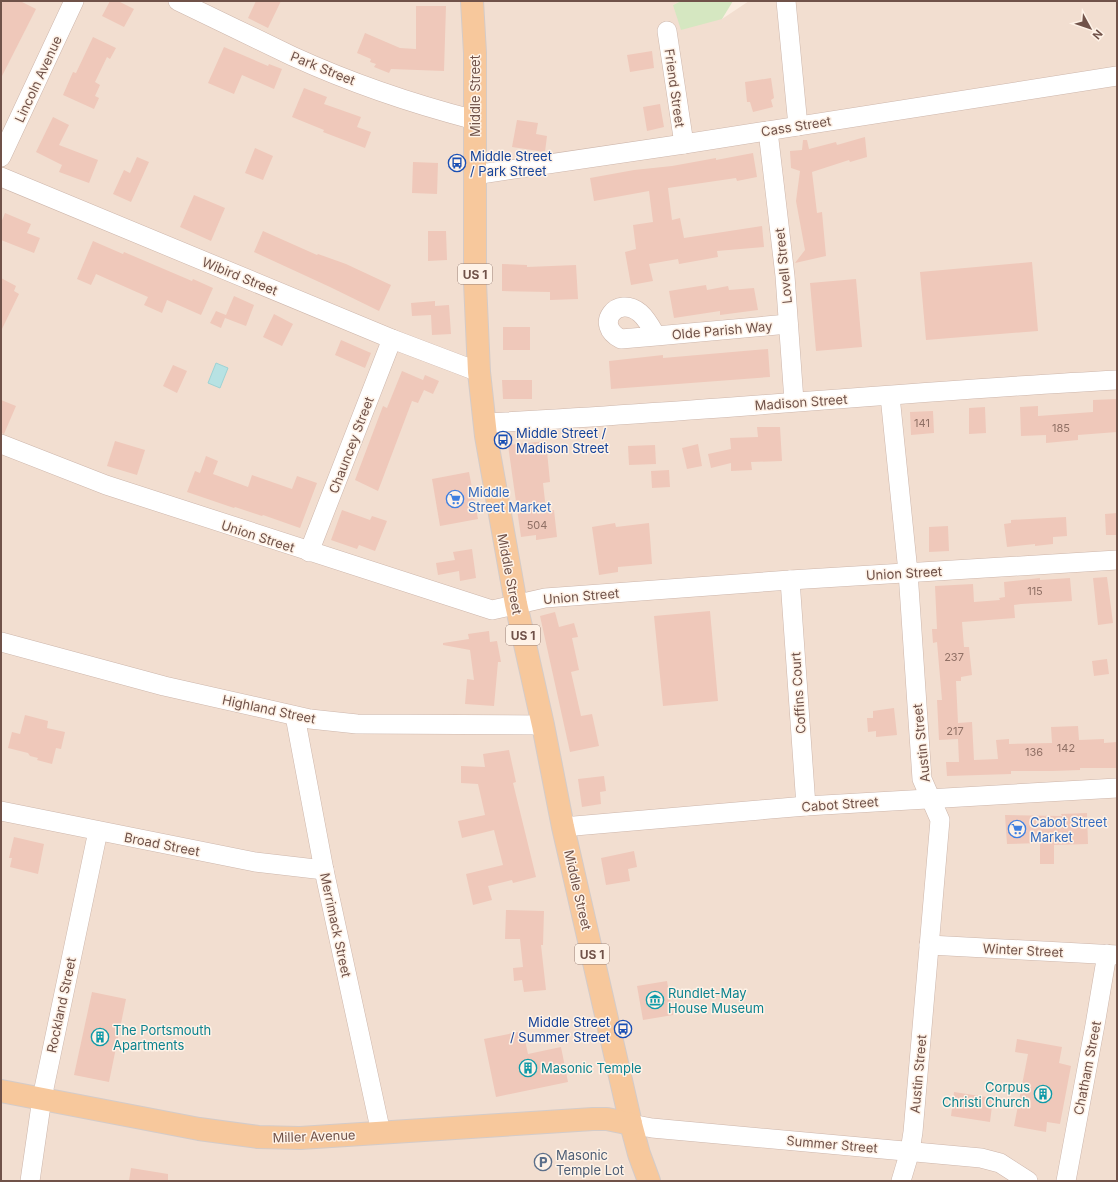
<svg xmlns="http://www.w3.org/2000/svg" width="1118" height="1182" font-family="Inter,sans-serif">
  <rect width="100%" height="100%" fill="#fbede1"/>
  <polygon fill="#f2ded0" points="1,1 681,1 673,5 722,19 749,1 1117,1 1117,1181 1,1181"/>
  <polygon fill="#d5e7c1" points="681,1 733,1 722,19 681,30 673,5"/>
  <polygon fill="#b7e2e3" stroke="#9ed3d4" points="216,363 228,368 220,388 208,383"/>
  <g fill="#efc8ba">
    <polygon points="3,1 20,1 36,9 1,78 1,5"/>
    <polygon points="110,1 118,1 134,9 124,27 102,16"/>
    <polygon points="256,1 281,1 268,28 248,18"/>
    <polygon points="416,6 446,6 444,71 391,69 389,73 374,67 376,64 370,62 371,59 357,53 365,33 400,48 416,49"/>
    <polygon points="93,37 116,48 110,59 107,57 95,82 100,85 95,96 99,98 94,109 63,95 73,72 76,73"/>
    <polygon points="224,47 268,66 269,64 282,69 274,89 242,75 234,94 208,83"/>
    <polygon points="652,51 654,68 630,72 627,55"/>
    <polygon points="771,78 774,98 771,100 773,107 753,112 750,102 747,102 745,82"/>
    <polygon points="304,88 327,97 324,104 361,117 357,127 371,132 365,148 323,132 324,130 292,117"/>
    <polygon points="660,104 664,127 647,131 643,107"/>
    <polygon points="53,117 69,125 59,145 98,160 89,183 59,172 62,165 36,152"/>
    <polygon points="517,120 538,123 536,134 547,136 545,152 512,147"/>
    <polygon points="865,137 867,157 850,162 849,160 812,172 817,213 822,212 826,256 795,263 805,250 796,201 800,171 791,168 790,151 802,150 803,140 807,140 809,149 836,142 837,145"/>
    <polygon points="255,148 273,156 263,180 245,173"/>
    <polygon points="753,153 757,177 737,181 736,178 668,188 672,220 680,218 684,238 762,226 764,247 717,251 718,257 679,264 678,259 649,264 653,281 631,285 625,252 636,249 633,225 653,222 649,191 594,201 590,178 634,170 672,166 716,158 716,160"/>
    <polygon points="137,157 149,162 131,202 113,194 124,170 130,173"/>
    <polygon points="413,162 438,163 437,194 412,193"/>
    <polygon points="194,195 225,208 211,241 180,227"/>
    <polygon points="5,213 31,224 27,233 40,238 34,253 1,240 1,223"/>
    <polygon points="263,231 317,255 318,254 346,264 391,285 379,311 330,287 254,252"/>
    <polygon points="428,231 446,231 447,260 428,261"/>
    <polygon points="93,241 123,254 124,252 192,281 193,279 213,288 201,315 167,300 162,313 144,305 148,297 96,274 91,285 77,279"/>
    <polygon points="1032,262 1038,331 926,340 920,272"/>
    <polygon points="502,264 527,265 527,267 576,265 578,299 550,300 550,292 502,291"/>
    <polygon points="1,278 16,286 14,291 19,294 1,331"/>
    <polygon points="856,279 862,347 816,351 810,283"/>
    <polygon points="706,285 707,290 728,286 729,290 754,288 758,310 720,315 720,311 674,318 669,291"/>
    <polygon points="234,296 254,305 246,326 225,318 221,328 210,323 216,311 226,315"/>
    <polygon points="435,301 435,306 449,305 451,334 432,335 431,315 412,316 411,303"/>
    <polygon points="274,314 293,324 282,346 263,337"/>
    <rect x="503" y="327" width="27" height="23"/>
    <polygon points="341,340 371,353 365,368 335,355"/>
    <polygon points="768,349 770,377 611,389 609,361 663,355 663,358"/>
    <polygon points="173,365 187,371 177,393 163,386"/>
    <polygon points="402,371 423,380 425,375 439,381 433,394 424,390 418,403 412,401 378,491 355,480 383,406 387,408"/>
    <polygon points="502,380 532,380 532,399 503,399"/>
    <polygon points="1117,399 1117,432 1078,435 1078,440 1046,443 1046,435 1021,436 1020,407 1038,406 1038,416 1093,412 1093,400"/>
    <polygon points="1,400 16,406 4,434 1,433"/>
    <polygon points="985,407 986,433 969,434 969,408"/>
    <polygon points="933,411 934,433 911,435 910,412"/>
    <polygon points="757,427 780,427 782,461 751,462 752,470 731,471 731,463 711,468 708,454 731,449 730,438 758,437"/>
    <polygon points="115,441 145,450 137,475 107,466"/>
    <polygon points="546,441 550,482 543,483 546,510 554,510 557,537 536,540 536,535 521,537 508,445"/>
    <polygon points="698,444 702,466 687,469 682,448"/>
    <polygon points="655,445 656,464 629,465 628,446"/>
    <polygon points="206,456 218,461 213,474 248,487 252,475 292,489 297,476 317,483 300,528 263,515 262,516 235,507 234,508 187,492 195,471 200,473"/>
    <polygon points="669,470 670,487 652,488 651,471"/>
    <polygon points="469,472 478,519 440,526 432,479"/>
    <polygon points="342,510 370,520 372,516 387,521 375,551 359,545 357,549 331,540"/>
    <polygon points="1117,513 1117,535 1106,535 1105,514"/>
    <polygon points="1066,517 1067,536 1053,537 1053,544 1035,546 1035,544 1007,547 1004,524 1011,523 1011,520"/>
    <polygon points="615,523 616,527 649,523 652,564 618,567 618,572 599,575 592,527"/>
    <polygon points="948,526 949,551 929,552 929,527"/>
    <polygon points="472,549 476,578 460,581 459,571 438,575 436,563 455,560 453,552"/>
    <polygon points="1107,577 1113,623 1098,625 1093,578"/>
    <polygon points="1040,578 1040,580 1070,578 1072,601 1021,604 1014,605 1015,618 962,622 964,647 969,647 972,675 961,677 961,681 956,681 958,723 972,722 974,760 998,759 996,740 1009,739 1009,744 1052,743 1051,727 1078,726 1079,740 1104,739 1104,743 1117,742 1117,768 1080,768 1080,770 1053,771 1011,771 1011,774 947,776 946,762 959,762 958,739 939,740 937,700 942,700 937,642 933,643 932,629 937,629 935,586 973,584 974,602 1000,600 999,598 1005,597 1004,582"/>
    <polygon points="710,611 718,701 663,706 654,616"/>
    <polygon points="555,612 559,627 574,623 578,637 572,638 579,670 571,672 581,716 592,714 599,746 570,752 540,616"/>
    <polygon points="489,631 490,642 497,641 501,662 498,662 494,706 465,704 467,679 474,680 470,650 443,645 443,643 469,639 468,634"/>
    <polygon points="1107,659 1109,674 1094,676 1092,661"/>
    <polygon points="894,708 897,735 876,737 876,731 868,732 867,718 873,718 873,711"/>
    <polygon points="25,715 48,721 47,728 65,732 61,749 56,748 52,764 37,760 38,758 30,756 28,753 8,748 12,732 20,734"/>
    <polygon points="509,750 516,782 513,783 536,877 513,883 512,880 488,886 492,900 473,905 466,874 503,865 494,830 462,838 458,821 485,815 478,784 461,783 461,766 485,767 483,754"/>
    <polygon points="604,776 606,791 600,792 601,804 582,807 578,779"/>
    <polygon points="1087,813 1088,844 1054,845 1054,864 1040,864 1040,843 1007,844 1005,815 1062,816 1061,814"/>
    <polygon points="14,837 44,844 38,874 10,867 12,858 9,858"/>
    <polygon points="634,851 637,867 628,869 630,881 606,885 601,858"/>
    <polygon points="506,910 544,911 543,945 541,945 546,990 524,992 522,980 514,981 513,968 523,967 520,939 505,939"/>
    <polygon points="667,981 673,1015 643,1020 637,986"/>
    <polygon points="92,992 126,999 109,1082 74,1075"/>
    <polygon points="523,1031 528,1054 561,1047 568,1082 496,1097 484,1039"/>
    <polygon points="1017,1039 1062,1047 1059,1063 1071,1066 1060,1124 1047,1122 1046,1132 1014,1126 1028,1054 1015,1052"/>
    <polygon points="954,1092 993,1098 990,1122 951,1116"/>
    <polygon points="131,1168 168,1174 168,1181 129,1181"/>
  </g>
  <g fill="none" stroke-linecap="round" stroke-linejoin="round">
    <defs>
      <g id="minor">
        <path d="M178 1C216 19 254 38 292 56 351 83 413 104 475 120"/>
        <polyline points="786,1 798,126"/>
        <polyline points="667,31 684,144"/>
        <polyline points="768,131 785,276 794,401"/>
        <polyline points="1,157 74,1"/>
        <polyline points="474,175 684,144 1117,76"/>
        <polyline points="1,177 392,339 479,372"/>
        <path d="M656 336 621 339C593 325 617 294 640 313 647 319 651 327 656 336L788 324"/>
        <polyline points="890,396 908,572 922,779 940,820 913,1132 910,1151 901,1181"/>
        <path d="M484 423C695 413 906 391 1117 380"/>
        <polyline points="1,444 106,485 492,610 545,598 790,580 1117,560"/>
        <polyline points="309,552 392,339"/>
        <polyline points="790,580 806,806"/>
        <polyline points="1,642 164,686 310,719 357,724 543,725"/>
        <polyline points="295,716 324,870 381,1133"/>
        <polyline points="1,811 255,862 324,870"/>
        <polyline points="563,827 806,806 1117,788"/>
        <polyline points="929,945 1117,955"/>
        <polyline points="631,1124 652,1128 981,1158 1000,1163 1028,1181"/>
        <polyline points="30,1181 42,1098 98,831"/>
        <polyline points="1066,1181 1095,1025 1107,954"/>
      </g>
      <g id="major">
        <polyline points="472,1 475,53 475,282 479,372 486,436 516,604 543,725 563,827 631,1124 639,1154 649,1181"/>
        <polyline points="1,1091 199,1129 258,1137 300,1138 593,1119 607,1119 631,1124"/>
      </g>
    </defs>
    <use href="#minor" stroke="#cdb6ab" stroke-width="20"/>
    <use href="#major" stroke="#d4cbc8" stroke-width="24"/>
    <use href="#minor" stroke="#fff" stroke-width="19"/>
    <use href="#major" stroke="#f7c89c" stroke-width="22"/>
  </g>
  <defs>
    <symbol id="bus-ring" viewBox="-11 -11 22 22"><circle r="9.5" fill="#fef2e7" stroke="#1a4fb4" stroke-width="1.5"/><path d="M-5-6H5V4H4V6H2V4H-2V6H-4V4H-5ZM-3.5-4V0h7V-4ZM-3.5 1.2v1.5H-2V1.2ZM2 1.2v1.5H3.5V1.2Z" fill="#1a4fb4"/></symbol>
    <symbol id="supermarket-ring" viewBox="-11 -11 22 22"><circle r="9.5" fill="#fef2e7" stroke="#3f7fe0" stroke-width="1.5"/><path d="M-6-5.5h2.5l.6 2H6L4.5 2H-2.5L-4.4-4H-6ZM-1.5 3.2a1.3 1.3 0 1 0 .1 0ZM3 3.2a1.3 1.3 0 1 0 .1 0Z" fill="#3f7fe0"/></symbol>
    <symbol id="museum-ring" viewBox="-11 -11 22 22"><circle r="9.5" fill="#fef2e7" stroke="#0f9aa8" stroke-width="1.5"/><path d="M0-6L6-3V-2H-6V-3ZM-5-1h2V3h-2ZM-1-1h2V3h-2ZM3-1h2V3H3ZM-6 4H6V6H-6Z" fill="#0f9aa8"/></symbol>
    <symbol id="building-ring" viewBox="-11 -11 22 22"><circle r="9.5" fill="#fef2e7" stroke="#0f9aa8" stroke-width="1.5"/><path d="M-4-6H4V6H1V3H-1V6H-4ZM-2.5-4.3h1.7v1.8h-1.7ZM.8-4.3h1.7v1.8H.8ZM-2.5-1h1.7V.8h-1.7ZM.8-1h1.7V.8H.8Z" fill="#0f9aa8"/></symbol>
    <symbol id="parking-ring" viewBox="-11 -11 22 22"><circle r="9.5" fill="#fef2e7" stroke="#5c6f8a" stroke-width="1.5"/><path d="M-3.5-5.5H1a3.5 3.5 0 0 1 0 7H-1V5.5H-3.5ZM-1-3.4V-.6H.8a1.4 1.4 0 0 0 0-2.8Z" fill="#5c6f8a"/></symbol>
  </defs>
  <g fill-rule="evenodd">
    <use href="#bus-ring" x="447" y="153" width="20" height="20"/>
    <use href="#bus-ring" x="493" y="430" width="20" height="20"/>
    <use href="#supermarket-ring" x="445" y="489" width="20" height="20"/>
    <use href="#supermarket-ring" x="1007" y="819" width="20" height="20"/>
    <use href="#museum-ring" x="645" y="990" width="20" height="20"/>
    <use href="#bus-ring" x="613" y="1019" width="20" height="20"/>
    <use href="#building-ring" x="90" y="1027" width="20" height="20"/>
    <use href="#building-ring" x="518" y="1058" width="20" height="20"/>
    <use href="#building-ring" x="1033" y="1084" width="20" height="20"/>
    <use href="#parking-ring" x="533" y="1152" width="20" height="20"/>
  </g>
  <g text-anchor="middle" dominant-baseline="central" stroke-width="3" stroke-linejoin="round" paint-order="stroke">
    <g font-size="11" fill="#907065">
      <text x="922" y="423">141</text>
      <text x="1061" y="428">185</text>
      <text x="537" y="525">504</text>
      <text x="1035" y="591">115</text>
      <text x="954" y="657">237</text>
      <text x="955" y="731">217</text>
      <text x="1066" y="748">142</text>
      <text x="1034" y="752">136</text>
    </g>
    <g fill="#fef2e7" stroke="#9b8278" stroke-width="1">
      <rect x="458" y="264" width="34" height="20" rx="3"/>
      <rect x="506" y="625" width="34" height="20" rx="3"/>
      <rect x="575" y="944" width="34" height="20" rx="3"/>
    </g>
    <g font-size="12" font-weight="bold" fill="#705249">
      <text x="475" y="274">US 1</text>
      <text x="523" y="635">US 1</text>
      <text x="592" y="954">US 1</text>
    </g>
    <g font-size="13" fill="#705249" stroke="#fef2e7">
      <text transform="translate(323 68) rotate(22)">Park Street</text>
      <text transform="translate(38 79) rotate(-65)">Lincoln Avenue</text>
      <text transform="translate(675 88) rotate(82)">Friend Street</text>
      <text transform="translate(475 96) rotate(-90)">Middle Street</text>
      <text transform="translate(796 126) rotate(-9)">Cass Street</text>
      <text transform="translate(783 266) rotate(-96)">Lovell Street</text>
      <text transform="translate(240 276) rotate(22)">Wibird Street</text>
      <text transform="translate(722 330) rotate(-5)">Olde Parish Way</text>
      <text transform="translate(801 402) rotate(-4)">Madison Street</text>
      <text transform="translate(351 445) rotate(-69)">Chauncey Street</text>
      <text transform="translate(258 536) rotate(18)">Union Street</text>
      <text transform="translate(904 573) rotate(-3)">Union Street</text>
      <text transform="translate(510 574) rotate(79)">Middle Street</text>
      <text transform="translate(581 596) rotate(-5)">Union Street</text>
      <text transform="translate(798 693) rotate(-94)">Coffins Court</text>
      <text transform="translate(269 709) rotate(12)">Highland Street</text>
      <text transform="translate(921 743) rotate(-96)">Austin Street</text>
      <text transform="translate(840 804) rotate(-4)">Cabot Street</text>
      <text transform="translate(162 844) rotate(11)">Broad Street</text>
      <text transform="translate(578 890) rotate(77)">Middle Street</text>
      <text transform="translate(336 925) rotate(78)">Merrimack Street</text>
      <text transform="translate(1023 950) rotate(3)">Winter Street</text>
      <text transform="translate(61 1005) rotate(-78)">Rockland Street</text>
      <text transform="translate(1087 1068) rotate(-79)">Chatham Street</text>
      <text transform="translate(918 1074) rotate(-85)">Austin Street</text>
      <text transform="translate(314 1136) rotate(-2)">Miller Avenue</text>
      <text transform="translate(832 1144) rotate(5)">Summer Street</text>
    </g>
    <g font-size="13" fill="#164399" stroke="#fef2e7" text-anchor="start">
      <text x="470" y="156">Middle Street<tspan x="470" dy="15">/ Park Street</tspan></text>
      <text x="516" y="433">Middle Street /<tspan x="516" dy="15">Madison Street</tspan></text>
      <text x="610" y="1022" text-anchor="end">Middle Street<tspan x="610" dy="15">/ Summer Street</tspan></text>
    </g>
    <g font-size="13" fill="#366cbe" stroke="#fef2e7" text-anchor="start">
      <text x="468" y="492">Middle<tspan x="468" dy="15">Street Market</tspan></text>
      <text x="1030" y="822">Cabot Street<tspan x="1030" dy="15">Market</tspan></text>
    </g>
    <g font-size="13" fill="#0d838f" stroke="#fef2e7" text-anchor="start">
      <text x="668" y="993">Rundlet-May<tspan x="668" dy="15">House Museum</tspan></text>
      <text x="113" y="1030">The Portsmouth<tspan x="113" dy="15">Apartments</tspan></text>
      <text x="541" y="1068">Masonic Temple</text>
      <text x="1030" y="1087" text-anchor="end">Corpus<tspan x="1030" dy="15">Christi Church</tspan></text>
    </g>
    <g font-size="13" fill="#4e5e75" stroke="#fef2e7" text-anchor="start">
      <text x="556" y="1155">Masonic<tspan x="556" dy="15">Temple Lot</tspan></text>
    </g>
  </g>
  <rect width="1118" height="1182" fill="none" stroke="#705249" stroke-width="4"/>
  <g transform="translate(1090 28) rotate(130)" stroke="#fef2e7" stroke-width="3" paint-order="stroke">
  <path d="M0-3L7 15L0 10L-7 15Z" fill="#705249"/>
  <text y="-6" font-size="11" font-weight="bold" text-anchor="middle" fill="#705249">N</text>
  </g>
</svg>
